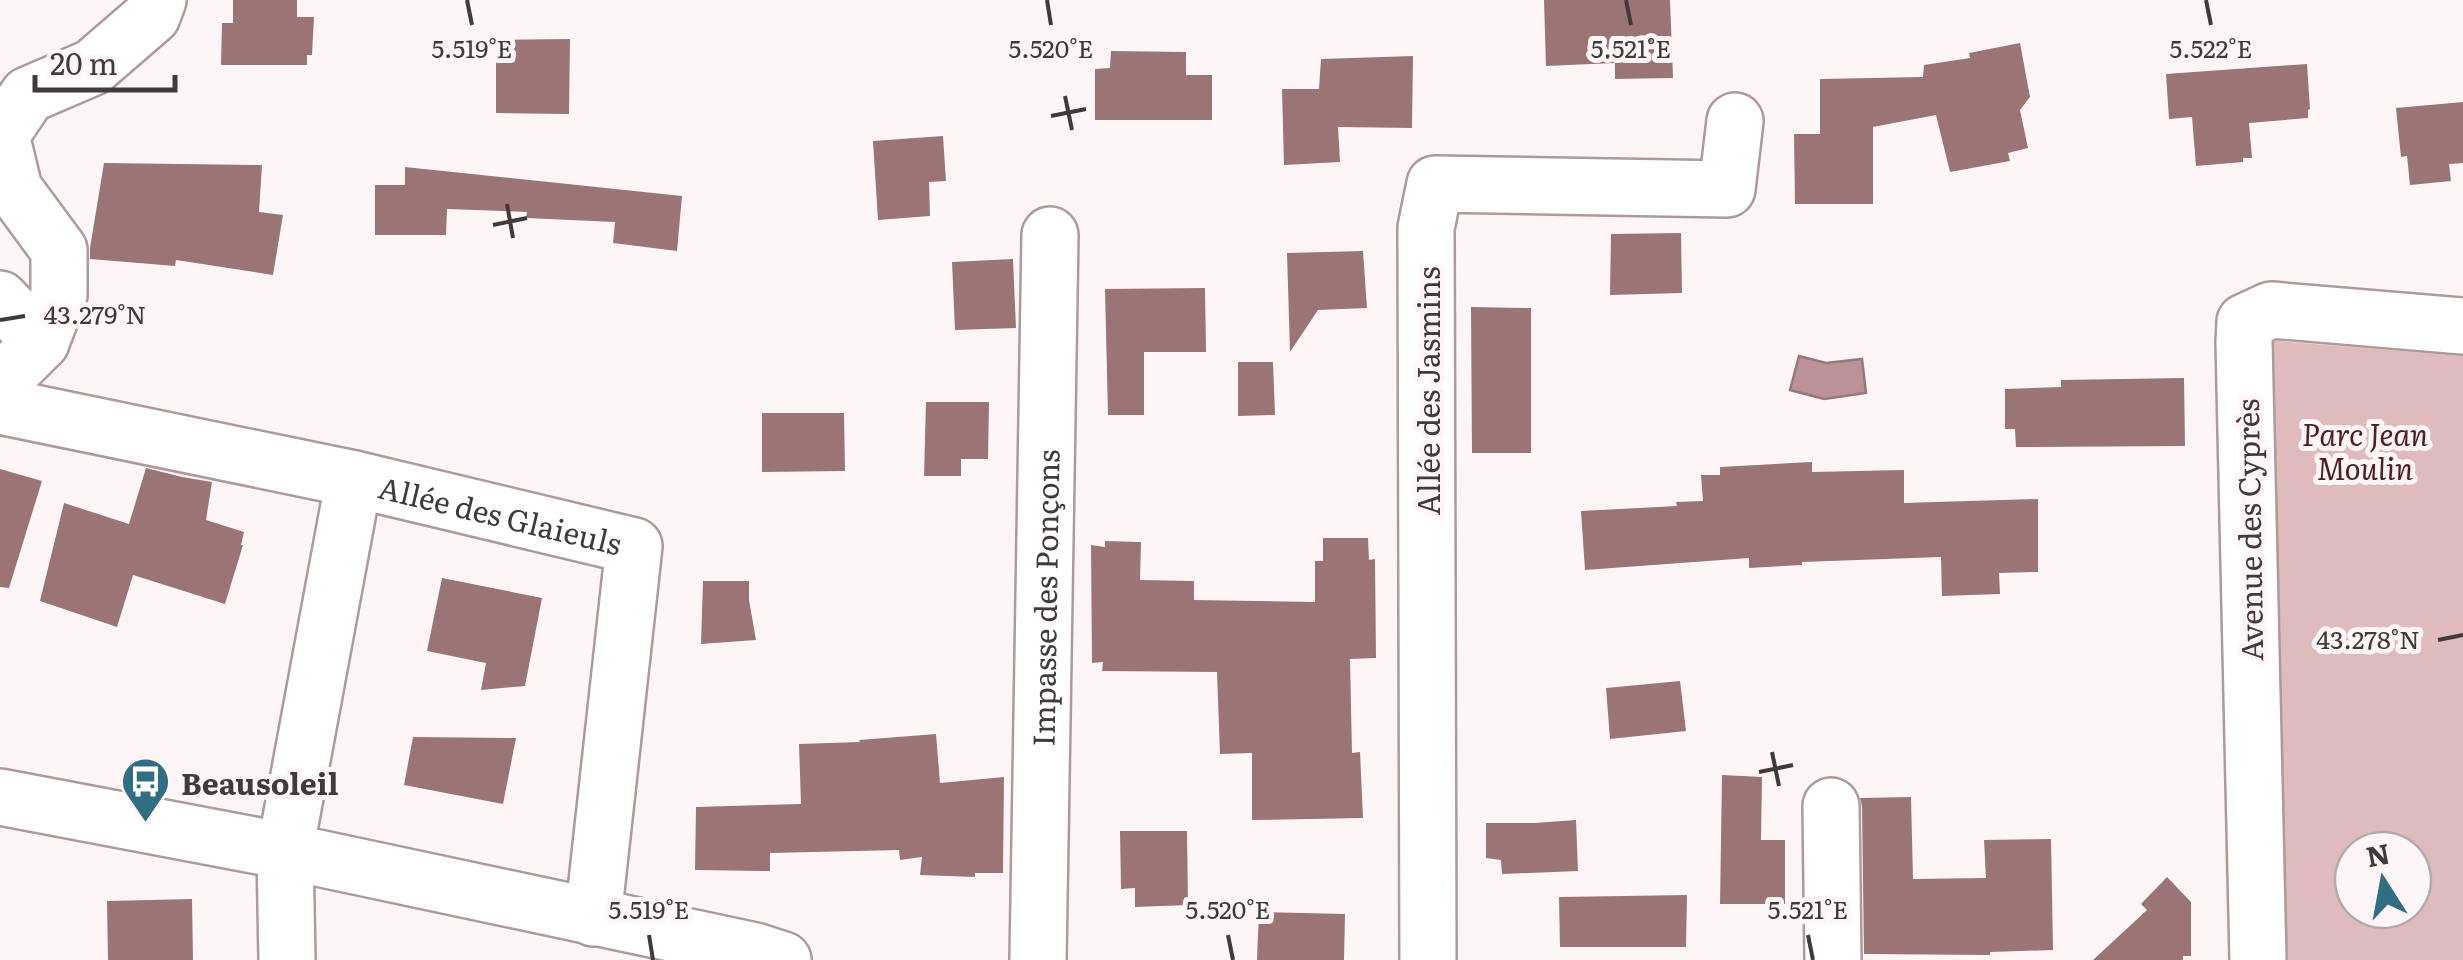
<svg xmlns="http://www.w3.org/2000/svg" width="2463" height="960" font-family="Literata,serif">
  <rect width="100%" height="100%" fill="#fef6f6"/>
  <path fill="#dfbbbd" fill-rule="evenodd" d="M2265 340 2463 356V960H2277ZM2353 850H2413V910H2353Z"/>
  <polygon fill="#bb9295" stroke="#97787a" stroke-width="2.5" points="1799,356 1826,363 1862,359 1866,393 1824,399 1790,390"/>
  <g fill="#9b7476">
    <polygon points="233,0 297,0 297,17 314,17 312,55 307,55 307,65 221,65 222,23 233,23"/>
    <polygon points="1544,0 1670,0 1673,78 1615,79 1615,63 1546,66"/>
    <polygon points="570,39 569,114 496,113 496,40"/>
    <polygon points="2020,43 2030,97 2020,110 2028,148 2008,153 2010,161 1950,172 1936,115 1873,127 1873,204 1795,204 1794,134 1820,134 1820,79 1923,77 1924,65 1970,58 1969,53"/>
    <polygon points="1111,51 1186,52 1186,75 1212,75 1212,120 1095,120 1095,69 1110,68"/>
    <polygon points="1413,56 1412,128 1338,127 1340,162 1284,165 1282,89 1319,89 1321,59"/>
    <polygon points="2307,64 2310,109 2308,110 2308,118 2249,123 2252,158 2243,158 2243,162 2196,166 2192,117 2169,119 2166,74"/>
    <polygon points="2463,102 2463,163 2449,164 2451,181 2410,185 2407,156 2401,157 2396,108"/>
    <polygon points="943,136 946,181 929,182 930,216 878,220 873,141"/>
    <polygon points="104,163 262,165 259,212 283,215 273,275 176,260 175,266 90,259 90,248"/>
    <polygon points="405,167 682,196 677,251 613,243 615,222 526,218 527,212 447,209 446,235 375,235 375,185 405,185"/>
    <polygon points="1681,233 1682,293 1610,295 1611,234"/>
    <polygon points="1363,251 1367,308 1318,310 1290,352 1287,253"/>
    <polygon points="1013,259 1016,328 955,330 952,262"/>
    <polygon points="1205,288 1206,352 1144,352 1144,415 1108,415 1105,289"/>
    <polygon points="1471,307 1531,308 1531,453 1472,453"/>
    <polygon points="1238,362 1273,362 1275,415 1238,416"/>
    <polygon points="2184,378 2185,446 2016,447 2015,429 2005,429 2005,389 2061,387 2061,380"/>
    <polygon points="926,402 989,402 988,459 961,459 961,476 924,476"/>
    <polygon points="762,413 844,413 845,471 762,472"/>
    <polygon points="1812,462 1812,472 1904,470 1904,503 2038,499 2038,572 1999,573 2000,594 1942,596 1941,557 1802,562 1802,565 1749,568 1749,558 1585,570 1581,511 1677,506 1676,502 1703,501 1701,475 1720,475 1720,467"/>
    <polygon points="146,468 182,477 212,482 206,520 244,532 241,545 243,545 225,604 133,575 117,627 40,601 64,503 129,524"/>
    <polygon points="0,469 42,481 9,588 0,587"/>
    <polygon points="1323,538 1368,538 1369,560 1375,559 1376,658 1350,659 1352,753 1360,752 1363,818 1252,820 1252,753 1220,754 1217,672 1102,671 1103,662 1092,663 1091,545 1105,547 1105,541 1141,542 1140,580 1194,581 1194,600 1315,602 1315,561 1323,561"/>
    <polygon points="442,578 542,598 525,686 481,690 486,663 427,651"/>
    <polygon points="703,581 749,581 749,600 756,640 701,644"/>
    <polygon points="1680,681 1686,731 1610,739 1606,688"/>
    <polygon points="936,734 940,783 1004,777 1003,873 975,873 975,877 920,875 922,857 900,860 899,850 770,853 770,871 695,870 696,807 801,804 799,744 860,742 859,740"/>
    <polygon points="413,737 516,738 503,804 404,785"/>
    <polygon points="1722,775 1762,777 1761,840 1785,840 1785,904 1720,904"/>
    <polygon points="1911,797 1913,879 1986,878 1984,840 2051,839 2053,950 1990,952 1990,955 1864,954 1862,806 1860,798"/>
    <polygon points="1576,820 1578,871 1502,874 1501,860 1486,858 1486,823 1534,823"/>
    <polygon points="1120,831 1187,831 1188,905 1135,907 1135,888 1121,889"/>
    <polygon points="2167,877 2191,902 2191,956 2183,956 2183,960 2093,960 2147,910 2141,904"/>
    <polygon points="1687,895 1686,947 1560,947 1559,897"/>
    <polygon points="192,899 193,960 108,960 107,901"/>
    <polygon points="1259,912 1345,914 1344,960 1257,960"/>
  </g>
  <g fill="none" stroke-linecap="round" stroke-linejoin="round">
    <defs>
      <g id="minor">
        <polyline points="0,299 41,342"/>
        <polyline points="0,383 41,342 59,295 59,250 14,189 1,135 28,95 93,67 152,16 158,0"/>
        <path id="s1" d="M0 406 354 479 634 546 593 918"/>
        <polyline points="0,797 285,851 755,951 783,960"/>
        <polyline points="1831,806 1833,960"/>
        <polyline points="287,960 285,851 354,479"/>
        <path id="s2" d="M1038 960 1050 235"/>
        <polyline points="1428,960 1426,228 1435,184 1727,189 1735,121"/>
        <polyline points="2258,960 2244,342 2245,322 2271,310 2463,326"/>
      </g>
    </defs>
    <use href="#minor" stroke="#ae9a9b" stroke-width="60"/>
    <use href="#minor" stroke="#fff" stroke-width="55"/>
  </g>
  <path fill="none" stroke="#423a3a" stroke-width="4" d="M467 0 472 25M1047 0 1051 25M1626 0 1631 25M2206 0 2211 25M1065 96 1072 130M1051 116 1086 109M507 204 513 238M493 225 527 218M0 320 25 316M2438 640 2463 635M1772 752 1779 786M1759 772 1793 765M649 935 653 960M1228 935 1233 960M1808 935 1813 960"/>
  <defs>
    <symbol id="bus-pin" viewBox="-11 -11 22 30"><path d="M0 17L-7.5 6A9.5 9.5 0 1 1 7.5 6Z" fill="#2f6e83" stroke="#fef6f6"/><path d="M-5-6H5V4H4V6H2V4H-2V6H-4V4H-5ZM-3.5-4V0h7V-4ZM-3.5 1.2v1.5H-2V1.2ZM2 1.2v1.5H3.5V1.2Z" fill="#fff"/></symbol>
  </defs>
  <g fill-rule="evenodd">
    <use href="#bus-pin" x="118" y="754" width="55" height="75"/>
  </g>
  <g text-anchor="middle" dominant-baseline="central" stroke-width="10" stroke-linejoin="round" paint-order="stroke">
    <g font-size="30" fill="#423a3a" stroke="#fef6f6">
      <text transform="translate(1427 391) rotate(-90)">Allée des Jasmins</text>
      <text stroke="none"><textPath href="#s1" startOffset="512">Allée des Glaieuls</textPath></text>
      <text transform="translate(2248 530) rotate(-91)">Avenue des Cyprès</text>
      <text stroke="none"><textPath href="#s2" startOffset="362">Impasse des Ponçons</textPath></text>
    </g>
    <g font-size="30" font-style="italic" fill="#521d25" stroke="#fef6f6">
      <text x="2365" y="433">Parc Jean<tspan x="2365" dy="34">Moulin</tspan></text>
    </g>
    <g font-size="30" font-weight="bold" fill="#423a3a" stroke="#fef6f6" text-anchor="start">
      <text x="181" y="782">Beausoleil</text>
    </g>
  </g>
  <g font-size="25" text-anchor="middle" fill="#423a3a" stroke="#fef6f6" stroke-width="10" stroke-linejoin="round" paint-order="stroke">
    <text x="472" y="58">5.519°E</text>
    <text x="1051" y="58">5.520°E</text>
    <text x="1631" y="58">5.521°E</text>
    <text x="2211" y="58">5.522°E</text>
    <text x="95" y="324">43.279°N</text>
    <text x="2368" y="649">43.278°N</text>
    <text x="649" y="919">5.519°E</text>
    <text x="1228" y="919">5.520°E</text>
    <text x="1808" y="919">5.521°E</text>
  </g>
  <g transform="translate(2383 880) rotate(349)"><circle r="48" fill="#fef6f6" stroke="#b3abab" stroke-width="2.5"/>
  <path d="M0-8L18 38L0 25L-18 38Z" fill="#2f6e83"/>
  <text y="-15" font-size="28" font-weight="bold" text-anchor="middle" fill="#423a3a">N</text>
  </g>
  <path d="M35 75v15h140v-15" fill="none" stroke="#423a3a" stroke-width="5"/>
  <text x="50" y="75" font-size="30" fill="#423a3a" stroke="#fef6f6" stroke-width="8" paint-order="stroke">20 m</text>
</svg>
